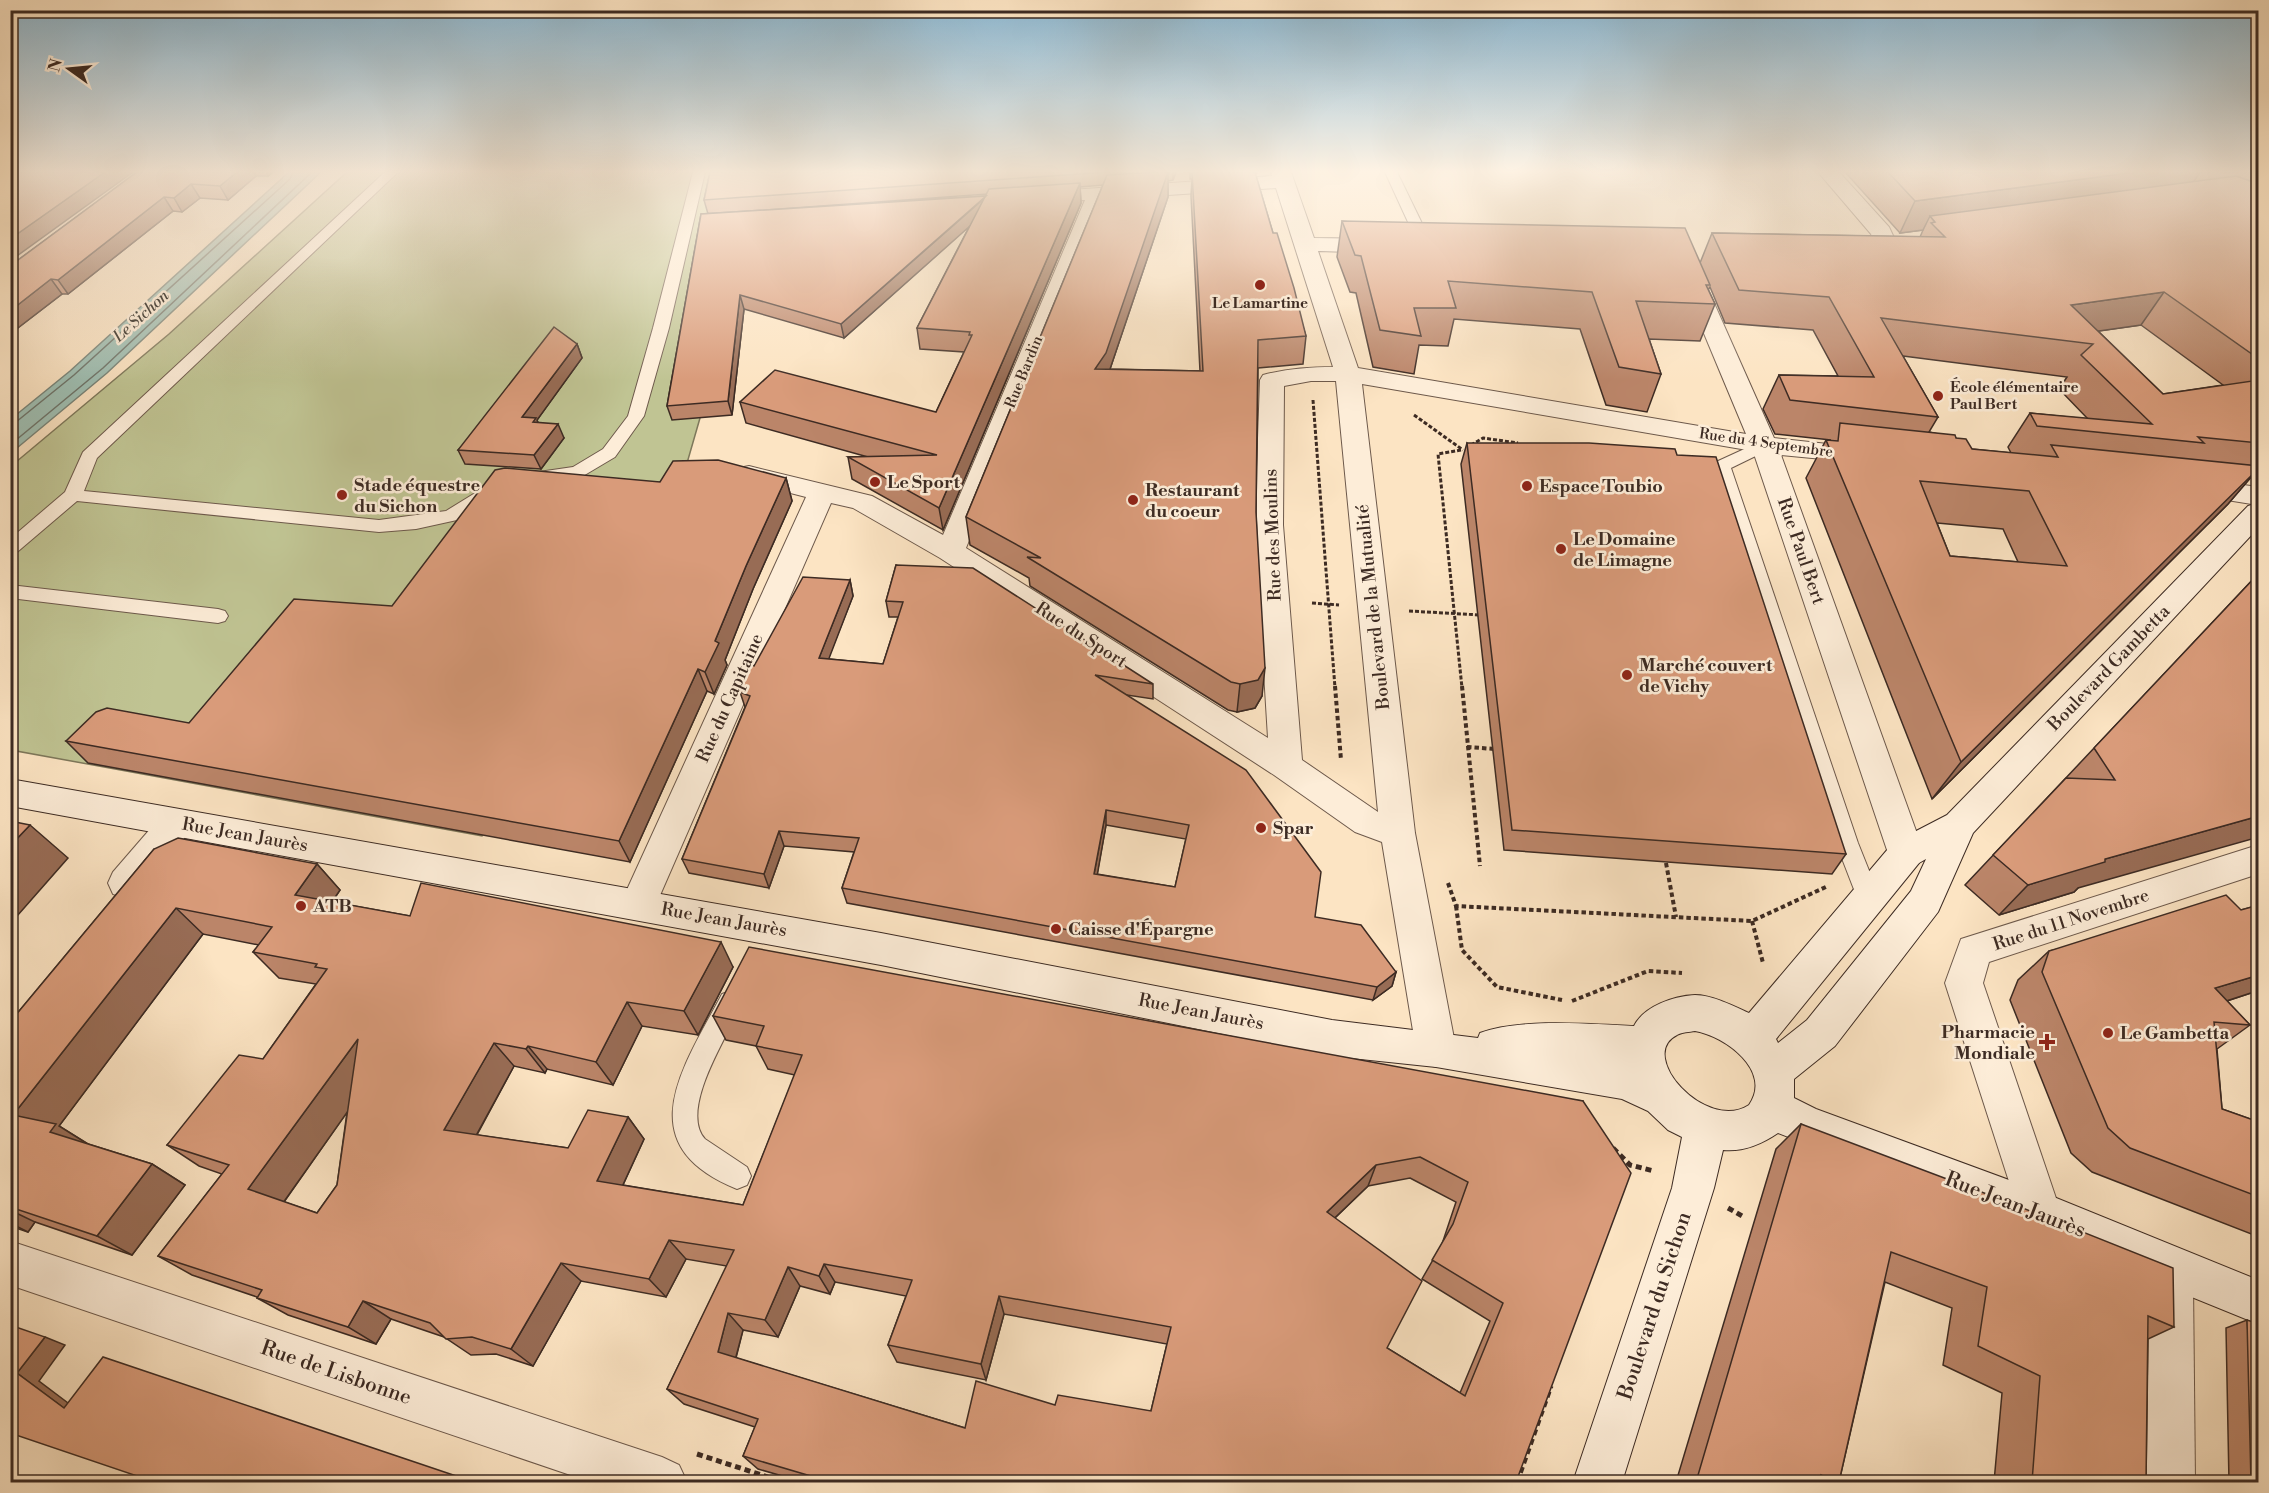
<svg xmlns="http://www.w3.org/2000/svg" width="2269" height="1493" font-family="'Libre Bodoni',serif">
  <rect width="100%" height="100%" fill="#fce4c3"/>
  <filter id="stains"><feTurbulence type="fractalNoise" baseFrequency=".00333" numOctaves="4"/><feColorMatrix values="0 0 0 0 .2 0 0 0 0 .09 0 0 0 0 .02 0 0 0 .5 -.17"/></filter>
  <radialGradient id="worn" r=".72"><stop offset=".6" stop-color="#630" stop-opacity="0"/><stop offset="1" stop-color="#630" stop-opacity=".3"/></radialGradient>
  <polygon fill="#c0c493" stroke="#7e785b" stroke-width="1.5" points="347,172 740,172 700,418 681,484 585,645 482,836 11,750 10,467 169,334"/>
  <polygon fill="#9fbfb3" stroke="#788479" stroke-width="1.5" points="289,172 321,172 107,373 11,453 11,419 70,371"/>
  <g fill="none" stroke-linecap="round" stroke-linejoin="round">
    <g stroke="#6e756b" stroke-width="1.5">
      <polyline points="10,423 16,422 74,375 290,179 293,172"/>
      <polyline points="10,445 103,368 312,172"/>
    </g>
    <defs>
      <g id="lane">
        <polygon points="385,172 398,172 97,458 84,491 379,520 446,511 493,482 499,483 502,487 499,491 457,520 416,529 379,532 77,501 16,553 10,555 10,539 65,492 83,452"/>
        <polygon points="693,172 705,172 669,328 644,416 615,457 583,476 538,482 532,481 529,477 532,473 573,467 603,449 628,416 653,328"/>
        <polygon points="1385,172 1397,172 1433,246 1431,249 1426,250 1419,246"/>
        <polygon points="1764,440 1772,445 1770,449 1731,468 1858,843 1880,898 1876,905 1868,908 1860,905 1836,843 1713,466 1716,462"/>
        <polygon points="10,585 218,609 225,611 228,616 225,621 218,623 10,598"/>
        <path d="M731 991 740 994 743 1002C730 1032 678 1109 705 1139L747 1167 751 1176 747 1185 737 1189C628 1145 682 1069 722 994Z"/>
      </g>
      <g id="street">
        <path d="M1271 172H1291L1314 238 1384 239 1392 241 1395 246 1392 251 1384 253 1318 251 1358 368 1746 434 1680 276 1683 271H1699L1702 276 1774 438 1873 449 1877 455 1873 461 1864 463 1781 455 1924 853 1919 863 1906 868 1893 863 1888 853 1753 451 1362 384 1415 833 1456 1049 1450 1062 1436 1067 1422 1062 1416 1049 1382 842 1355 832 1274 775 940 558 853 508 831 503 651 916 638 920 625 916 620 905 806 497 739 480 736 474 739 468 749 466 872 496 943 535 1085 200 1034 203 1027 201 1024 197 1027 193 1272 176ZM1276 188 1333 367C1310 367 1286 369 1263 375L1260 380 1255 525 1268 738 966 548 1106 199ZM1311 381H1336L1378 812 1302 760 1283 525 1284 386Z"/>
        <path d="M1818 172H1839L1889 227 1897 244C1888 263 1867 266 1848 262L1845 257 1848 252 1868 250 1875 244 1871 234Z"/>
        <polygon points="2193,478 2258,487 2258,505 2183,493 2179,487 2183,481"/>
        <polygon points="176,809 188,813 193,823 188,833 139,894 126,898 113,894 108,883 113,872 164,813"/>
        <polygon points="2258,845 2258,874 1989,962 1983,983 2061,1213 2054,1228 2039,1235 2024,1228 1945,983 1961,939"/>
        <polygon points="10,1241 662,1457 679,1465 687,1482 591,1482 10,1285"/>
        <polygon points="2171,1261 2187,1267 2193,1283 2195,1482 2146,1482 2149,1283 2155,1267"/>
      </g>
      <path id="secondary" d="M2258 503V528L1973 833 1938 912 1835 1046 1794 1079V1098L1816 1109 2039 1191 2258 1280V1324L2039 1235 1778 1133C1762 1144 1744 1152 1723 1150L1714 1188 1622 1482H1573L1672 1188 1682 1137 1668 1130 1648 1111 1622 1099 1436 1067 1332 1056 881 965 10 806V779L881 933 1332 1020 1478 1038 1480 1033C1520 1018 1590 1024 1634 1026 1644 1006 1674 996 1695 995 1712 995 1734 1006 1749 1013L1893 843 1947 815 2248 506ZM1926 859 1911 891 1807 1020 1778 1043 1776 1039 1919 863ZM1695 1031C1725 1036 1773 1071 1749 1105 1706 1133 1636 1055 1677 1035 1682 1032 1690 1032 1695 1031Z"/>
    </defs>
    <use href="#lane" stroke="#6d594b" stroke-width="2"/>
    <use href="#street" stroke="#6d594b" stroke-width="2"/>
    <use href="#secondary" stroke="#3d2b23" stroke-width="2"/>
    <g stroke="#3d2b23" stroke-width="3" stroke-dasharray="4 2" stroke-linecap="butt">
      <polyline points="1313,400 1335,688"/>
      <polyline points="1414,415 1463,450"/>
      <polyline points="1471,445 1483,438 1518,443"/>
      <polyline points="1461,450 1438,454 1462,688"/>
      <polyline points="1312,603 1339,605"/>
      <polyline points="1409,611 1480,615"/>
    </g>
    <g stroke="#3d2b23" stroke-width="4" stroke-dasharray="4.5 3" stroke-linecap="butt">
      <polyline points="1335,686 1341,760"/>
      <polyline points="1462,686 1480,866"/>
      <polyline points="1467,747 1495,749"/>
      <polyline points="1666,863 1676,917"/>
      <polyline points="1448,883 1456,906 1752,921 1828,886"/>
      <polyline points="1456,906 1462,950 1497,987 1562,1000"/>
      <polyline points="1752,921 1763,963"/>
      <polyline points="1572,1001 1648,971 1682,973"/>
    </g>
    <g stroke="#3d2b23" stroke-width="5" stroke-dasharray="6 4" stroke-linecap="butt">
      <polyline points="1613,1148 1630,1165 1654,1171"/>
      <polyline points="1728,1208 1744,1217"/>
      <polyline points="697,1454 783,1482"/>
      <polyline points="1517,1482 1551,1386"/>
    </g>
    <use href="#lane" fill="#fdedd8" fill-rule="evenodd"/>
    <use href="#street" fill="#fdedd8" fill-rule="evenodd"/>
    <use href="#secondary" fill="#fdedd8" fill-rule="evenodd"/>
  </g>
  <g fill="#bb8569" stroke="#3d2b23" stroke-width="1.5" fill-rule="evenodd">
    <polygon points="137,172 273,172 268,176 256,176 228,200 200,198 182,212 173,211 68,294 62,294 10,334 10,266"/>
    <polygon points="710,172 1176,172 1173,180 1168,181 1168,197 1110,369 1200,371 1191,196 1192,179 1190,179 1190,172 1257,172 1257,173 1255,173 1273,233 1306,336 1303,364 1258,368 1256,512 1262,696 1255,708 1237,712 1228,710 1030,586 1029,578 970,545 966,517 1103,185 1080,187 1081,203 943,530 852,479 848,457 868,457 746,423 740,402 936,412 964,352 920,349 917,328 970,225 844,338 744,309 732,415 672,420 667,406 701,214 986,196 987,194 708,214 704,200"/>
    <path d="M1845 172H2259V473L2256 475 2252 476 2228 504 1932 799 1806 478 1826 440H1831L1775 434 1763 409 1779 375 1838 376 1813 330 1725 323 1710 287 1708 290 1715 304 1700 341 1649 339 1661 374 1647 412 1606 405 1580 329 1454 319 1448 346 1419 345 1414 374 1373 367 1356 293 1350 292 1337 257 1342 221 1700 263 1712 233 1920 237 1923 230 1900 233ZM2141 325 2223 385 2163 394 2098 331ZM1903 356 2067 377 2059 389 2088 419 2030 413 2008 447 2011 453 1972 449 1956 438 1929 432 1938 417ZM1937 523 2003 529 2018 562 1950 556Z"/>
    <polygon points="577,344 582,358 537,420 538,423 564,438 541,469 465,464 458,450"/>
    <polygon points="1467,443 1846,854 1832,874 1504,850 1461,464"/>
    <polygon points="786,478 792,501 753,589 725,660 727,665 714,694 707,691 630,862 88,763 66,741 189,723 660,482"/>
    <path d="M896 565 1153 684V699L1127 695 1315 917 1396 972 1392 986 1373 1000 847 903 842 888 854 852 784 846 769 888 689 873 682 859 745 707 740 692 754 666 850 580 853 596 828 659 883 664 898 617H889L886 601ZM1106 825 1186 839 1175 887 1097 874Z"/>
    <polygon points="2259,573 2078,888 2074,892 1999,915 1965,885"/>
    <path d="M154 849 317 864 340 890 332 902 410 916 733 967 698 1035 642 1026 613 1085 547 1069 545 1073 514 1066 477 1135 568 1148 628 1117 644 1139 623 1185 743 1205 795 1075 768 1069 756 1046 726 1040 713 1016 1583 1101 1516 1482H803L758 1469 743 1456 755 1427 684 1404 667 1389 727 1266 686 1259 666 1297 581 1281 533 1366 496 1354 471 1355 444 1337 391 1319 376 1344 288 1315 257 1298V1297L192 1275 158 1256 222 1174 199 1166 167 1145 263 1059 316 984 279 978 253 952 259 945 203 934 59 1126 88 1144 152 1164 185 1185 132 1255 35 1222 28 1232 10 1226V1022ZM347 1112 337 1185 317 1213 284 1202ZM1410 1178 1456 1202 1442 1244 1422 1279 1490 1321 1460 1393 1387 1348 1335 1218 1368 1186ZM835 1282 906 1296 888 1345 897 1362 986 1380 1004 1314 1167 1344 1151 1411 1055 1405 965 1428 736 1358 743 1330 778 1337 800 1286 830 1294Z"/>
    <polygon points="2259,905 2259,993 2257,991 2227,1001 2250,1025 2217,1049 2222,1109 2259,1122 2259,1237 2092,1172 2071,1153 2010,1000 2018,980 2049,951 2241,910"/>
    <polygon points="1801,1124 2174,1327 2148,1339 2146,1482 1994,1482 2002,1393 1943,1365 1952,1308 1885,1282 1839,1482 1676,1482 1776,1149"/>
    <polygon points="2247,1320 2259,1482 2229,1482 2226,1328"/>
  </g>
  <g fill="#986c55" stroke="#3d2b23" stroke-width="1.5">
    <polygon points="105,172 133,172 10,261 10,239"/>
    <polygon points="237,172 254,172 256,176 228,200 220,186"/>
    <polygon points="266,172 273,172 268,176"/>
    <polygon points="1168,172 1168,197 1106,381 1095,369"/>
    <polygon points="1173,172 1176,172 1173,180"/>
    <polygon points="2136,172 2200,172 2186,194 1935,222 1930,216 1923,230 1900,233 1915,201"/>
    <polygon points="1080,183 1081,203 943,530 939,508"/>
    <polygon points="191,184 200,198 182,212 174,198"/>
    <polygon points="987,196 988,210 844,338 841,324"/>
    <polygon points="164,197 173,211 68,294 58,280"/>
    <polygon points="51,279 62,294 10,334 10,311"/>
    <polygon points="2164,292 2141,325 2050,338 2071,305"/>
    <polygon points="740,295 744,309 732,415 728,401"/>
    <polygon points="577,344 582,358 537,420 542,432 522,417"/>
    <polygon points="10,359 17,368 10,373"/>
    <polygon points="558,424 564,438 541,469 534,455"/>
    <polygon points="2259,461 2259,473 2256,475 2252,476 2228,504 1932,799 1961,762 2244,478"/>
    <polygon points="786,478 792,501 753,589 725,660 727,665 714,694 705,672 715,641 746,566"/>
    <polygon points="850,580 853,596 823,674 819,658"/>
    <polygon points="1265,668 1262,696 1255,708 1237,712 1240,684"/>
    <polygon points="698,669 707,691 630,862 619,841"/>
    <polygon points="1106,810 1106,825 1095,888 1094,874"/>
    <polygon points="2259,816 2259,837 2078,888 2074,892 1999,915 2028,885 2105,859"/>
    <polygon points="30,825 68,858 10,924 10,846"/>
    <polygon points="779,831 784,846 769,888 764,874"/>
    <polygon points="317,864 340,890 319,921 295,895"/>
    <polygon points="176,908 203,934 59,1126 91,1146 86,1154 13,1115"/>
    <polygon points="721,942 733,967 698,1035 684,1011"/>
    <polygon points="1396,972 1392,986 1373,1000 1377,987"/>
    <polygon points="2259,975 2259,990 2257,991 2177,1017 2215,988"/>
    <polygon points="627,1002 642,1026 613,1085 596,1062"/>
    <polygon points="358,1039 382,1063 278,1210 248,1189"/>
    <polygon points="494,1043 514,1066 467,1152 444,1130"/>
    <polygon points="528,1046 547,1069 545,1073 526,1049"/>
    <polygon points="628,1117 644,1139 615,1202 597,1181"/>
    <polygon points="152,1164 185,1185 132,1255 97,1236"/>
    <polygon points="1376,1165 1368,1186 1320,1232 1327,1212"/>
    <polygon points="10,1210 35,1222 28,1232 10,1223"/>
    <polygon points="669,1240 686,1259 666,1297 649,1279"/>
    <polygon points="561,1263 581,1281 533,1366 511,1349"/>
    <polygon points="824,1264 835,1282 830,1294 819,1276"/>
    <polygon points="788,1267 800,1286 778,1337 765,1320"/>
    <polygon points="999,1296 1004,1314 986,1380 981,1364"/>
    <polygon points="363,1301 391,1319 376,1344 348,1327"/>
    <polygon points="728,1313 743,1330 733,1368 718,1352"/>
    <polygon points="45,1337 65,1345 39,1381 84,1415 64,1408 17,1373"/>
  </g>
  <g fill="#d99b7a" stroke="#3d2b23" stroke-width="1.5" fill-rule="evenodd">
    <polygon points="10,172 105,172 10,239"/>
    <polygon points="137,172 237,172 220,186 191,184 174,198 164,197 58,280 51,279 10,311 10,266"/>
    <polygon points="710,172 1108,172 704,200"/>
    <polygon points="1157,172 1168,172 1106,353 1095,369 1203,371 1192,172 1255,172 1273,233 1277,233 1294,288 1306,336 1258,340 1256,512 1265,668 1258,680 1240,684 1231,682 1027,557 1041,558 966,517 1107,175"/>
    <polygon points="1888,172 2136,172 1915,201"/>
    <polygon points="2236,176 2259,184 2259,359 2164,292 2071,305 2163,394 2259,380 2259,443 2198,437 2204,443 2037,426 2030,413 2152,424 2081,355 2093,344 1881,318 1938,417 1790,400 1779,375 1874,377 1829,297 1739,290 1712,233 1945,237 1931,223 1935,222 1930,216"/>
    <polygon points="1080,183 939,508 848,457 937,455 740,402 775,370 936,412 972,335 969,335 970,332 917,328 989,189"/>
    <polygon points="986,196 841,324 740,295 728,401 667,406 701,214"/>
    <polygon points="1342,221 1685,228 1710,285 1706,285 1715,304 1636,301 1661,374 1619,367 1592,292 1448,281 1456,308 1414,308 1421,336 1380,330 1361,256 1355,255"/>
    <polygon points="554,327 577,344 522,417 536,418 533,422 558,424 534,455 458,450"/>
    <path d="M1840 423 1955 435 1956 438 1966 439 1972 449 2058 457 2051 445 2259 466V468L1961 762 1826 440 1838 441ZM1920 481 2029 491 2067 566 1950 556Z"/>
    <polygon points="1467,443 1589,443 1675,449 1677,455 1716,457 1846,854 1512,830"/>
    <polygon points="718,460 786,478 746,566 715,641 719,643 705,672 698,669 619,841 66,741 96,712 107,708 189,723 294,599 392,606 495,470 505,468 660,482 673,461"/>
    <path d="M896 565 973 568 1153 684 1095 675 1246 770 1321 872 1315 917 1361 925 1396 972 1377 987 842 888 859 838 779 831 764 874 682 859 750 696 740 692 751 664 754 666 803 577 850 580 819 658 883 664 903 602 886 601ZM1106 810 1189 825 1175 887 1094 874Z"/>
    <polygon points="2259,573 2259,816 2105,859 2105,862 2028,885 1993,855 2066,778 2115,780 2094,748"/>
    <polygon points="10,821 30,825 10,846"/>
    <path d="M178 838 317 864 295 895 410 916 421 883 721 942 684 1011 627 1002 596 1062 528 1046 526 1049 494 1043 444 1130 568 1148 588 1110 628 1117 597 1181 743 1205 802 1055 756 1046 764 1026 713 1016 749 947 1583 1101 1631 1173 1516 1482H831L743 1456 758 1419 667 1389 734 1250 669 1240 649 1279 561 1263 511 1349 472 1337 446 1339 430 1323 363 1301 348 1327 257 1298 262 1290 158 1256 229 1165 167 1145 239 1055 263 1059 327 969 315 967 317 964 253 952 272 927 176 908 13 1115 56 1124 50 1132 152 1164 97 1236 10 1207V1022L154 849ZM358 1039 337 1185 317 1213 248 1189ZM1420 1157 1468 1182 1453 1224 1432 1260 1503 1303 1465 1396 1387 1348 1422 1281 1327 1212 1376 1165ZM824 1264 912 1280 888 1345 981 1364 999 1296 1171 1327 1151 1411 1058 1395 1055 1405 976 1381 965 1428 718 1352 728 1313 765 1320 788 1267 819 1276Z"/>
    <polygon points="2226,895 2241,910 2259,905 2259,975 2215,988 2250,1025 2214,1022 2222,1109 2259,1122 2259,1197 2130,1148 2108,1128 2042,972 2049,951"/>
    <polygon points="1801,1124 2000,1199 2173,1268 2174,1327 2148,1316 2146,1482 2032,1482 2040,1376 1978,1346 1987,1287 1891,1252 1839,1482 1834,1482 1821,1475 1820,1482 1696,1482"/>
    <polygon points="2247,1320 2259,1324 2259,1482 2251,1482"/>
    <polygon points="10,1325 45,1337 17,1373 64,1408 103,1357 474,1482 151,1482 152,1481 10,1433"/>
  </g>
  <linearGradient id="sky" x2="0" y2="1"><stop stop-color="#8bb8d3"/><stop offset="0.45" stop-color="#fef3e4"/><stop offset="1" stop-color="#fef3e4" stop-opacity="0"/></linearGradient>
  <rect width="2269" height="381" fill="url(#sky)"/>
  <g fill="#8f2418" stroke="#fdedd8" stroke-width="2">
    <circle cx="1260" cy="285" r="6"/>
    <circle cx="1938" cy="396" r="6"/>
    <circle cx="875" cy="482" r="6"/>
    <circle cx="1527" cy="486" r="6"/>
    <circle cx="342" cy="495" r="6"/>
    <circle cx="1133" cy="500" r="6"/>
    <circle cx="1561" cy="549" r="6"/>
    <circle cx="1627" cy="675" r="6"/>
    <circle cx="1261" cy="828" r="6"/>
    <circle cx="301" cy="906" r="6"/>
    <circle cx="1056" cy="929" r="6"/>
    <circle cx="2108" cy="1033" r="6"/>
    <path d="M2044 1033h6v6h6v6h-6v6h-6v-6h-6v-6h6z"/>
  </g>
  <g text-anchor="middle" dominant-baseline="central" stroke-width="5" stroke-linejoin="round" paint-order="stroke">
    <g font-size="15" font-weight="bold" fill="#3d2b23" stroke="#fdedd8">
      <text x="1260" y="303">Le Lamartine</text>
      <text x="1950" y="387" text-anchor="start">École élémentaire<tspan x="1950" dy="17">Paul Bert</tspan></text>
    </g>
    <g font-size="15" fill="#3d2b23" stroke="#fdedd8">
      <text transform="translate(1024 372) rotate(-68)">Rue Bardin</text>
      <text transform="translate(1766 443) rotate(8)">Rue du 4 Septembre</text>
    </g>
    <g font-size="16" font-style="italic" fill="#565047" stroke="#fdedd8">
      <text transform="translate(141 316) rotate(-42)">Le Sichon</text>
    </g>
    <g font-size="18" font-weight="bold" fill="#3d2b23" stroke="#fdedd8" text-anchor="start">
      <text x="887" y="482">Le Sport</text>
      <text x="354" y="485">Stade équestre<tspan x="354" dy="21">du Sichon</tspan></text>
      <text x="1539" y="486">Espace Toubio</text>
      <text x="1145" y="490">Restaurant<tspan x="1145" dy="21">du coeur</tspan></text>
      <text x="1573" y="539">Le Domaine<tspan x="1573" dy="21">de Limagne</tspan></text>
      <text x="1639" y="665">Marché couvert<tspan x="1639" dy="21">de Vichy</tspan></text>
      <text x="1273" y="828">Spar</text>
      <text x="313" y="906">ATB</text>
      <text x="1068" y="929">Caisse d'Épargne</text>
      <text x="2035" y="1032" text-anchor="end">Pharmacie<tspan x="2035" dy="21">Mondiale</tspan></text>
      <text x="2120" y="1033">Le Gambetta</text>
    </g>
    <g font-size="18" fill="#3d2b23" stroke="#fdedd8">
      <text transform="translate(1273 535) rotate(-92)">Rue des Moulins</text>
      <text transform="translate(1801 551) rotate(71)">Rue Paul Bert</text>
      <text transform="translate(1373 607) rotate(-96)">Boulevard de la Mutualité</text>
      <text transform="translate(1081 635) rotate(33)">Rue du Sport</text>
      <text transform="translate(2109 668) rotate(-46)">Boulevard Gambetta</text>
      <text transform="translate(730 698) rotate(-66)">Rue du Capitaine</text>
      <text transform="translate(245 835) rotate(10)">Rue Jean Jaurès</text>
      <text transform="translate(724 920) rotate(10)">Rue Jean Jaurès</text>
      <text transform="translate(2071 920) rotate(-18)">Rue du 11 Novembre</text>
      <text transform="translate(1201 1012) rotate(11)">Rue Jean Jaurès</text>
    </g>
    <g font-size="21" fill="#3d2b23" stroke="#fdedd8">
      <text transform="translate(2015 1205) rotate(21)">Rue Jean Jaurès</text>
      <text transform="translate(1655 1306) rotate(-72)">Boulevard du Sichon</text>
      <text transform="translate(336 1373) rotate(19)">Rue de Lisbonne</text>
    </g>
  </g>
  <rect width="2269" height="1493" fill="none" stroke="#fce4c3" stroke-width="36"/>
  <rect x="12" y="12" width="2245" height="1469" fill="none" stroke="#3d2b23" stroke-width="3"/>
  <rect x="18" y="18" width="2233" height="1457" fill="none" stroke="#3d2b23" stroke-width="1.5"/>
  <g transform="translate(69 69) rotate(285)" stroke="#fdedd8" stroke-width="4.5" paint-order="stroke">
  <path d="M0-4.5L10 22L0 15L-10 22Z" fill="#3d2b23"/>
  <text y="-9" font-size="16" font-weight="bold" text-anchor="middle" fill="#3d2b23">N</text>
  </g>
  <rect width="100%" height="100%" filter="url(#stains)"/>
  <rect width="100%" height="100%" fill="url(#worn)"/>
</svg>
